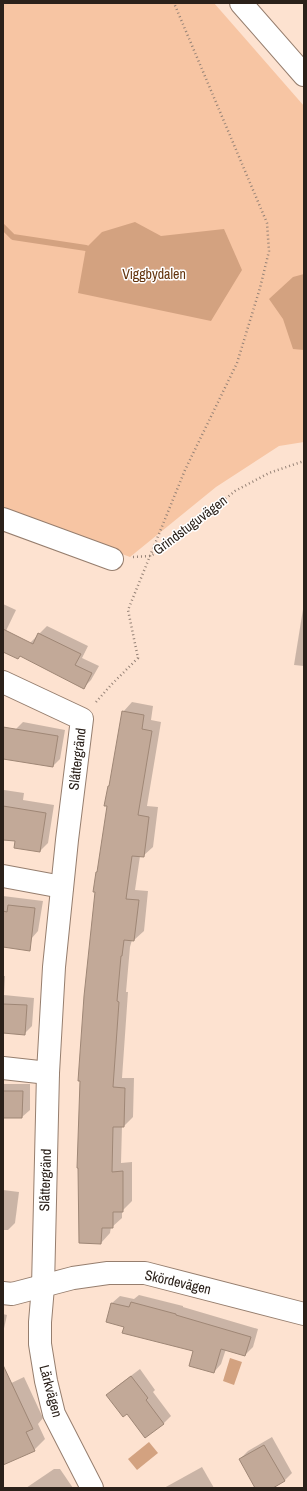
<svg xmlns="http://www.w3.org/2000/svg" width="307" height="1491" font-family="'Archivo Narrow',sans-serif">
  <rect width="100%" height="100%" fill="#fde2d0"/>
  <polygon fill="#f7c5a3" points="3,3 214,3 304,106 304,442 279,446 216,487 130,557 3,509"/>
  <g fill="#d3a280">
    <polygon points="135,222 161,236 224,229 242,270 211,321 78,293 86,248 102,232"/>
    <polygon points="304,274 304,350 293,349 283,319 269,299 293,277"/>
    <polygon points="230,1358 242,1362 234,1385 223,1381"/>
    <polygon points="149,1442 158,1453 137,1470 128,1459"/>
  </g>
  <g fill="#0003">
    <polygon points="304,603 304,666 294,665"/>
    <polygon points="3,604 16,610 3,637"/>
    <polygon points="47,626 88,646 82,658 99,666 91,680 84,687 30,643"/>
    <polygon points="132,702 153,706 151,720 161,722 147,806 158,807 153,847 143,856 140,856 135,890 148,891 144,931 134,940 132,940 130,947 126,992 128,992 122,1078 134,1078 133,1117 124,1126 122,1126 121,1163 132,1162 132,1201 122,1211 122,1218 112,1227 111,1227 110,1233 101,1243 97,872 99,870 110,785 123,712"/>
    <polygon points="23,722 65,730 60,759 53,766 16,729"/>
    <polygon points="4,790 24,793 23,800 54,805 48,843 40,851 16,840 3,840 3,791"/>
    <polygon points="3,896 43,901 38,931 31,939 3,937"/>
    <polygon points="3,976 5,976 4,995 34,998 32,1026 24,1034 3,1032"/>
    <polygon points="3,1084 30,1084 30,1110 22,1117 3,1117"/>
    <polygon points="3,1190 19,1192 15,1223 8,1230 3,1230"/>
    <polygon points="139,1295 183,1306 183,1307 258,1329 253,1347 245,1355 226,1349 221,1364 214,1372 194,1351 125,1326 108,1322 112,1303 120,1296 134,1299"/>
    <polygon points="3,1314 7,1315 3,1333"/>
    <polygon points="140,1369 155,1390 153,1392 171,1416 163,1424 127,1413 108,1395 116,1387"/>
    <polygon points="24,1377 43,1418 38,1424 45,1439 34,1450 3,1438 3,1387"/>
    <polygon points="272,1437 292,1473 284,1481 271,1488 256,1488 240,1459 248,1451"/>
    <polygon points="202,1467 214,1488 164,1488"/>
    <polygon points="54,1469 60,1469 73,1488 26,1488"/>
  </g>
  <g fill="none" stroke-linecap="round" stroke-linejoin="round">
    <polyline stroke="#d3a280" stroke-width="6" points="3,227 13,237 86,248"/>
  </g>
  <g fill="#c2a998" stroke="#9f8776">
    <polygon points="3,629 33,644 38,633 81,654 75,665 92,673 84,689 20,656 18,659 3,652"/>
    <polygon points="122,711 144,715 142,729 152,731 138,815 149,817 144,857 132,856 126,899 139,900 134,941 124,940 122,956 121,956 117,1001 119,1002 113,1087 125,1088 124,1127 113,1127 112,1172 123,1171 123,1212 113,1212 113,1228 102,1228 101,1244 79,1243 78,1168 77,1168 80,1081 78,1081 84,996 95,892 93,892 96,872 97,872 107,806 104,806 108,786 109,786"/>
    <polygon points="3,727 58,736 53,767 3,759"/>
    <polygon points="3,806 46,813 40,852 14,848 15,841 3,840"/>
    <polygon points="8,905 35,908 30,951 3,947 3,911 7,912"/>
    <polygon points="3,1004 27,1005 25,1035 3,1033"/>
    <polygon points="3,1091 23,1091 22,1118 3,1118"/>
    <polygon points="131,1302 176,1314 176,1315 251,1337 245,1356 221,1349 214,1373 189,1366 193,1351 122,1333 124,1327 106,1322 111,1303 129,1307"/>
    <polygon points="3,1365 33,1429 26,1432 35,1451 3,1465"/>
    <polygon points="131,1376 148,1398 146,1400 164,1424 145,1438 127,1414 123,1417 106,1395"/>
    <polygon points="264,1445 285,1481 273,1488 255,1488 239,1459"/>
  </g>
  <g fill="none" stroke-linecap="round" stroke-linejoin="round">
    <defs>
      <g id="street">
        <polyline points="3,519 112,559"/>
        <polyline points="3,682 82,719 67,840 54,967 48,1073 43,1287 40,1322 40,1344 46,1381 54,1414 92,1488"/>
        <polyline points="3,876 62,887"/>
        <polyline points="3,1068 48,1073"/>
        <polyline points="3,1293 12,1294 73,1278 108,1273 145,1273 304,1314"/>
      </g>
      <polyline id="secondary" points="241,3 304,75"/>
    </defs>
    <use href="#street" stroke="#967e6e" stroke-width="24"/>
    <use href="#secondary" stroke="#967e6e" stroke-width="24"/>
    <g stroke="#968377" stroke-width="2.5" stroke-dasharray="1 3" stroke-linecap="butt">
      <polyline points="133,557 151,556 190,528 235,491 269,473 304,461"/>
      <polyline points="96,702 111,685 138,658 128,610 185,470 237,363 260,288 269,251 267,223 174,3"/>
    </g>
    <use href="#street" stroke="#fff" stroke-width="22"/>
    <use href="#secondary" stroke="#fff" stroke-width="22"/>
  </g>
  <g text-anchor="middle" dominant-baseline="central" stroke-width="3" stroke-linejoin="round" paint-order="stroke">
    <g font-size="14" fill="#63340d" stroke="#fff">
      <text x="154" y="274">Viggbydalen</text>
    </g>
    <g font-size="14" fill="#2b211a" stroke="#fff">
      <text transform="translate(190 525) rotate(-37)">Grindstuguvägen</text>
      <text transform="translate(77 759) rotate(-83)">Slåttergränd</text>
      <text transform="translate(45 1180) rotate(-88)">Slåttergränd</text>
      <text transform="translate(178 1282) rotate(13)">Skördevägen</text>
      <text transform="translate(51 1391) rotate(75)">Lärkvägen</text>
    </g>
  </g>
  <rect width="307" height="1491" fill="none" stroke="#2b211a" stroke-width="8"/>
</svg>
